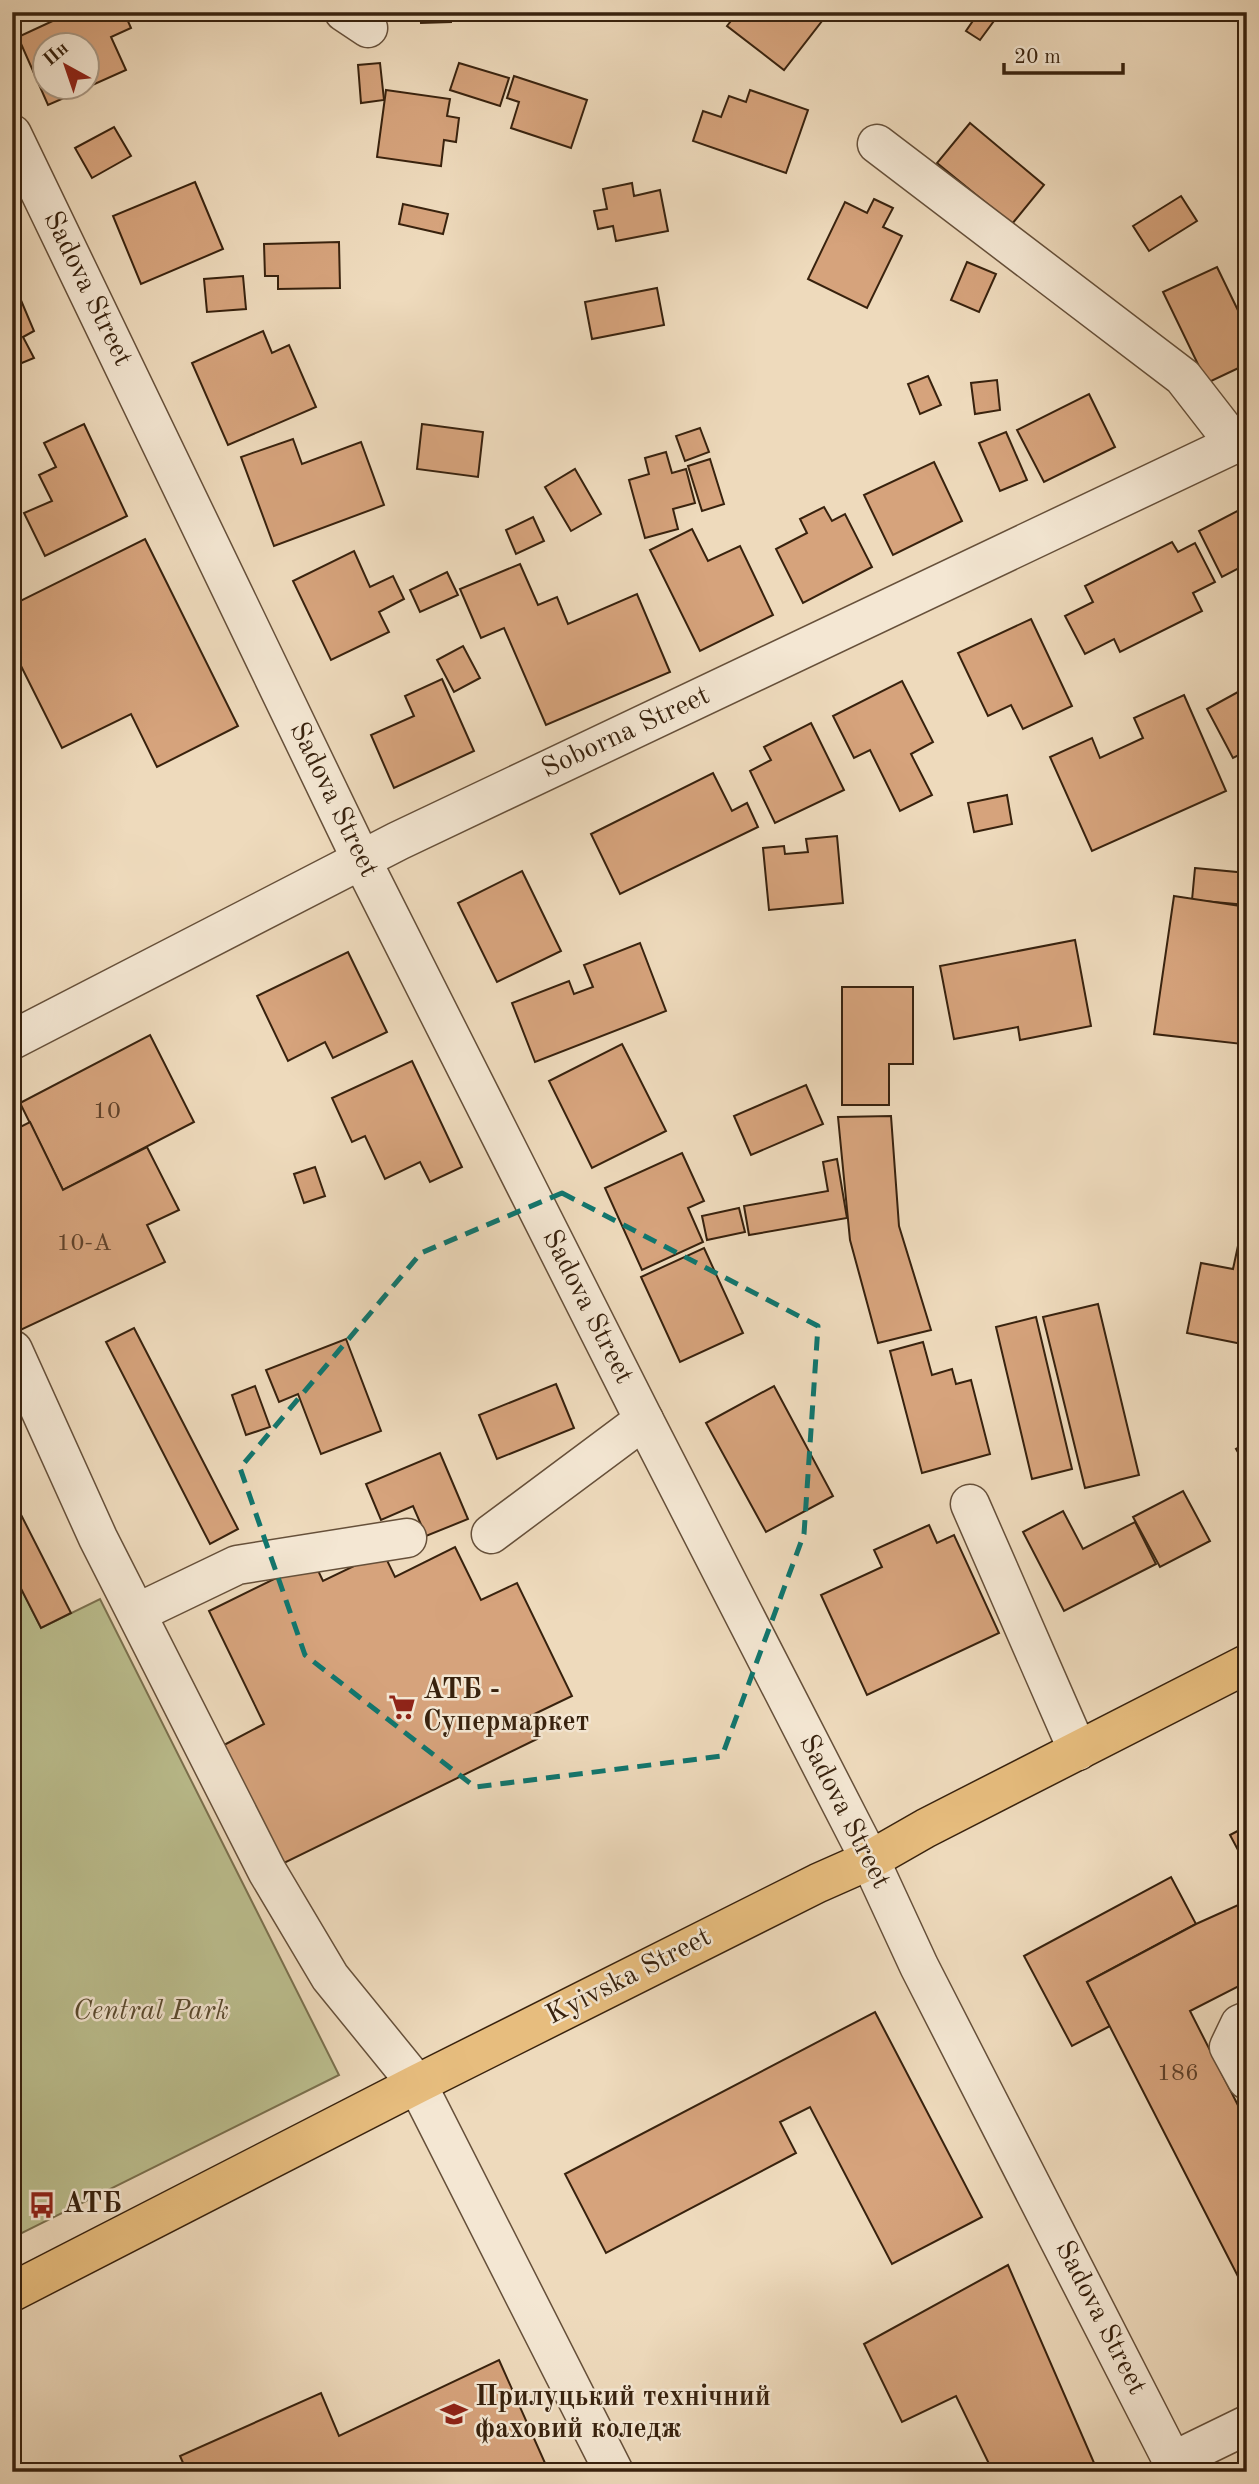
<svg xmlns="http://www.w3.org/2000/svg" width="1259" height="2484" font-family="'Old Standard TT',serif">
  <rect width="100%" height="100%" fill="#eedabc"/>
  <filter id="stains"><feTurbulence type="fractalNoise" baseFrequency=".00286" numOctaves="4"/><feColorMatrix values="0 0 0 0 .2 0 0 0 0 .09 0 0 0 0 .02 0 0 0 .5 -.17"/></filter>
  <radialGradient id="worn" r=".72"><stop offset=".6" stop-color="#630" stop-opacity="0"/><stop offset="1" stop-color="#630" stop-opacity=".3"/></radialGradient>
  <polygon fill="#bbbe8e" stroke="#7a704e" stroke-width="2" points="12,1571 41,1628 100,1599 339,2075 12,2238"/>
  <g fill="#d6a37c" stroke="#38220e" stroke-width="2">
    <polygon points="72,12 124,12 131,28 111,37 126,70 88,87 88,46 46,46 46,88 87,88 48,105 18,37"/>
    <polygon points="420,12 451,12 451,22 421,23"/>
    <polygon points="738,12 829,12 784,70 727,26"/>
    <polygon points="979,12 995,12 999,14 980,40 966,31"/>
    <polygon points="380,63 384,100 361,103 358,65"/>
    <polygon points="459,63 509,78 500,106 450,90"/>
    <polygon points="514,76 587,100 571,148 511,128 519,102 507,98"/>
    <polygon points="386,90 450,99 447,116 459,118 456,142 444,140 441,166 377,157"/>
    <polygon points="750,90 808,110 786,173 693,141 703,111 721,117 729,96 746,102"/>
    <polygon points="970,123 1044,185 1012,224 937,163"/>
    <polygon points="114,127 131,156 92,178 75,148"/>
    <polygon points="195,182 223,249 141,284 113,216"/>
    <polygon points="632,183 634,196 660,190 668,231 616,241 613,226 598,229 594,211 607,209 603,189"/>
    <polygon points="1181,196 1197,221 1149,251 1133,226"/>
    <polygon points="874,199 893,208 883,227 902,236 867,308 808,279 845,202 867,213"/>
    <polygon points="403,204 448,214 443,234 399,224"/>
    <polygon points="339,242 340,288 278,289 278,276 265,276 264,244"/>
    <polygon points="967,262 996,274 979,312 951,300"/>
    <polygon points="1217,267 1247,329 1247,364 1207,383 1163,292"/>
    <polygon points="243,276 246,309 207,312 204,279"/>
    <polygon points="12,279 34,331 23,337 34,358 12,367"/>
    <polygon points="657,288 664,325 592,339 585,302"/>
    <polygon points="263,331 272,353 289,345 316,407 228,445 192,363"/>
    <polygon points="928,376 941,405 920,414 908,384"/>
    <polygon points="997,380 1000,410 975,414 971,383"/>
    <polygon points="1089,394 1115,447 1044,482 1017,430"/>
    <polygon points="84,424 127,516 45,556 24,513 52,501 39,475 56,467 44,443"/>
    <polygon points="422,424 483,432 478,477 417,469"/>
    <polygon points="700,428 709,452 685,461 676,436"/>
    <polygon points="1006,432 1027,480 1000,491 979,443"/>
    <polygon points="293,439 302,464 361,442 384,505 274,546 241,457"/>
    <polygon points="666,452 672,473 686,469 695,503 673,509 678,529 645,538 629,480 649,474 645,458"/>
    <polygon points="710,459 724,504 702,511 688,466"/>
    <polygon points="934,462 962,521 893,555 864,495"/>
    <polygon points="575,469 601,514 571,531 545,487"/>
    <polygon points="1247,506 1247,564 1222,577 1199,531"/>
    <polygon points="824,507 832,521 845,514 872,567 803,603 776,549 807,533 800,519"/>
    <polygon points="533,517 544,541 516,554 506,530"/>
    <polygon points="692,529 708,561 740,546 773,615 700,651 650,550"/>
    <polygon points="145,539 238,726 157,767 131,714 62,748 12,648 12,605"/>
    <polygon points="1172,542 1178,552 1195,543 1215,582 1193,593 1202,611 1120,652 1114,639 1085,654 1065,616 1093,602 1085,586"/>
    <polygon points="354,551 370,587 393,576 404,599 379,612 389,632 331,660 293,581"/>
    <polygon points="520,564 538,605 557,597 568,624 637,594 670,672 546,725 504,628 481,638 460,589"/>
    <polygon points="447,572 458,595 420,612 410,590"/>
    <polygon points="1031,619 1072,706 1023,729 1011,705 988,716 958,653"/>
    <polygon points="463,646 480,678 454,692 437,660"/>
    <polygon points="442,679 474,751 394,788 371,735 414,716 405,696"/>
    <polygon points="902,681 933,742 911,754 932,795 900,811 870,750 854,758 833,716"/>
    <polygon points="1247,687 1247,751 1233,758 1207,709"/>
    <polygon points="1184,695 1226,791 1092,851 1050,757 1092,738 1100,758 1143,738 1134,718"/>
    <polygon points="811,723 844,790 775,823 750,771 771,760 764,747"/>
    <polygon points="713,773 732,811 747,803 758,827 620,894 591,834"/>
    <polygon points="1007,795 1012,824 974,832 968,803"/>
    <polygon points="837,836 843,903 769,910 763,848 784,846 785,854 808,852 806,839"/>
    <polygon points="1195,868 1247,873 1247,905 1192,900"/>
    <polygon points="522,871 561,951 497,982 458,903"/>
    <polygon points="1174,896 1247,907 1247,993 1242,1044 1154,1034"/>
    <polygon points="1075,940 1091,1026 1020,1040 1018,1027 954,1039 940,966"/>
    <polygon points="640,943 666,1011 535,1062 512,1003 569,981 574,994 593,987 584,965"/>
    <polygon points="348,952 387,1032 333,1058 325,1042 288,1061 257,996"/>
    <polygon points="842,987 913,987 913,1064 889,1064 889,1105 842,1105"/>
    <polygon points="150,1035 194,1122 63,1190 20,1103"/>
    <polygon points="622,1044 666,1131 592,1168 549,1081"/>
    <polygon points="412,1061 462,1167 430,1182 420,1162 385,1179 365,1136 352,1142 332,1098"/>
    <polygon points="806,1085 823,1124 751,1155 734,1116"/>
    <polygon points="891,1116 899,1226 931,1330 878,1343 850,1240 838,1117"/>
    <polygon points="30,1122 63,1190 147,1147 179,1210 147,1225 165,1262 12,1334 12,1131"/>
    <polygon points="682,1153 704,1201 688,1208 703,1242 642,1270 605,1188"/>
    <polygon points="837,1159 847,1218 749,1235 744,1206 828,1191 823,1162"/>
    <polygon points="315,1167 325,1196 304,1203 294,1174"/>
    <polygon points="1247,1204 1247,1345 1187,1333 1201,1263 1233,1269"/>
    <polygon points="739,1208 745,1232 707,1240 702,1216"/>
    <polygon points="704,1248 743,1333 680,1362 641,1277"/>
    <polygon points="1098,1304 1139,1475 1085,1488 1043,1317"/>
    <polygon points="1036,1317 1072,1469 1032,1479 996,1327"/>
    <polygon points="134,1328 238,1529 210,1544 106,1342"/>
    <polygon points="346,1339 381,1431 321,1454 298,1394 279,1402 266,1370"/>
    <polygon points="923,1342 932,1375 952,1369 956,1384 971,1380 990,1454 922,1473 890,1351"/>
    <polygon points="556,1384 574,1428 497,1459 479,1415"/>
    <polygon points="255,1386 270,1427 246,1435 232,1395"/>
    <polygon points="774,1386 833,1496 766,1532 706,1423"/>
    <polygon points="1247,1443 1247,1468 1236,1449"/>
    <polygon points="440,1453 468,1519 426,1536 413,1506 381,1520 366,1484"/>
    <polygon points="1183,1491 1210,1541 1160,1567 1133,1517"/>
    <polygon points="12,1497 71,1613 41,1628 12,1571"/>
    <polygon points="1063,1511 1083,1549 1135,1522 1156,1564 1064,1611 1023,1532"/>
    <polygon points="929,1525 937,1543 954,1535 999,1633 867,1695 821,1595 882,1567 874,1550"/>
    <polygon points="455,1547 481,1600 517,1583 572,1696 526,1718 537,1739 282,1864 224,1745 264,1724 209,1611 313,1560 323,1581 383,1552 395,1577"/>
    <polygon points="1247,1826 1247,1867 1230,1835"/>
    <polygon points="1171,1877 1196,1924 1087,1982 1110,2026 1072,2046 1024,1956"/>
    <polygon points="1247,1901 1247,1982 1190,2011 1247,2123 1247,2294 1087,1982 1196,1924"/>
    <polygon points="875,2012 982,2217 892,2264 810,2107 780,2122 796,2153 606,2253 565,2174"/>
    <polygon points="1008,2265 1098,2472 993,2472 956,2396 902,2422 864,2344"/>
    <polygon points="499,2360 549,2472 187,2472 180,2456 321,2393 339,2436"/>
  </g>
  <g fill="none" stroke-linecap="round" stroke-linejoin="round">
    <defs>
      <g id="minor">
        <polyline points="344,12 368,28"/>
        <polyline points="12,134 362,861 644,1420 870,1860 919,1966 1178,2472"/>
        <polyline points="877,144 1183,377 1235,444"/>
        <polyline points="12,1040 398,841 1247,438"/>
        <polyline points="13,1350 98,1538 267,1871 330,1977 417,2084 614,2472"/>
        <polyline points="970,1504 1078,1751"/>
        <polyline points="491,1534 644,1420"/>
        <polyline points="137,1613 237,1565 407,1538"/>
        <polyline points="1247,2021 1240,2024 1229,2047 1247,2080"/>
        <polyline points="1173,2461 1247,2425"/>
      </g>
      <polyline id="major" points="12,2292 417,2084 818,1883 870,1860 926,1828 1247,1664"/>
    </defs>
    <use href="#minor" stroke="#66503a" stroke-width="41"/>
    <use href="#major" stroke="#38220e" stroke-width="41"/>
    <use href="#minor" stroke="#f4e7d3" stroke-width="38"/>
    <use href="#major" stroke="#e7bd7e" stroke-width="38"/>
  </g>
  <path fill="none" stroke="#0f766e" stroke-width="5" stroke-dasharray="14 9" stroke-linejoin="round" d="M562 1193 818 1326 804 1534 722 1756 475 1787 305 1655 240 1468 421 1253Z"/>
  <defs>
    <symbol id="supermarket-bare" viewBox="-9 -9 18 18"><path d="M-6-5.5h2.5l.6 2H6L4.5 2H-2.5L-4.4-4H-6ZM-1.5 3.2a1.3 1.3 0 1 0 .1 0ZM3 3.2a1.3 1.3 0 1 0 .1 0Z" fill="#8f2418" stroke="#f4e7d3" stroke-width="2.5" paint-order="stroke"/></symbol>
    <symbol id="bus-bare" viewBox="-9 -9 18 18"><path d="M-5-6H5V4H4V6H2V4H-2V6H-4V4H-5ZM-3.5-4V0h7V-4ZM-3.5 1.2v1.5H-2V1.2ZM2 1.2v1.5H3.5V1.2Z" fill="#8f2418" stroke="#f4e7d3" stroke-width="2.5" paint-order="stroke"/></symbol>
    <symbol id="university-bare" viewBox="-9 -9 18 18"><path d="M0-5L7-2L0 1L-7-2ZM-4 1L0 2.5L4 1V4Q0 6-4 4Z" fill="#8f2418" stroke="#f4e7d3" stroke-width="2.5" paint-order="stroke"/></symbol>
  </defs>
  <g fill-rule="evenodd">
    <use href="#supermarket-bare" x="383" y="1688" width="38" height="38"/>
    <use href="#bus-bare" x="23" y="2186" width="38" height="38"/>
    <use href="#university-bare" x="435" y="2395" width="38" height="38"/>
  </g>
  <g text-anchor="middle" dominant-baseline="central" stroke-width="5" stroke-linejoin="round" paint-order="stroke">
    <g font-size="24" fill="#60422a">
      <text x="107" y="1112">10</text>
      <text x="84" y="1244">10-А</text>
      <text x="1178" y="2074">186</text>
    </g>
    <g font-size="28" fill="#38220e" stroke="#f4e7d3">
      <text transform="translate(87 289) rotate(64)">Sadova Street</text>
      <text transform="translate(626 733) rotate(-25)">Soborna Street</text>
      <text transform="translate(333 800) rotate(64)">Sadova Street</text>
      <text transform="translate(587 1307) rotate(63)">Sadova Street</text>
      <text transform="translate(844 1812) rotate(63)">Sadova Street</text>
      <text transform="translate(629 1977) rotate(-27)">Kyivska Street</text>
      <text transform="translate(1100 2318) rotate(63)">Sadova Street</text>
    </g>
    <g font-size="28" font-weight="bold" fill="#38220e" stroke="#f4e7d3" text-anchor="start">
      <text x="423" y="1691">АТБ -<tspan x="423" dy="32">Супермаркет</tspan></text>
      <text x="63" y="2205">АТБ</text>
      <text x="475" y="2398">Прилуцький технічний<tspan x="475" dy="32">фаховий коледж</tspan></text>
    </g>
    <g font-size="28" font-style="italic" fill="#59492e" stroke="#f4e7d3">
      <text x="151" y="2012">Central Park</text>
    </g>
  </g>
  <rect width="1259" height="2484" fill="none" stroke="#eedabc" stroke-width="42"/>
  <rect x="14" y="14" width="1231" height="2456" fill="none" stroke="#38220e" stroke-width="3.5"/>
  <rect x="21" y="21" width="1217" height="2442" fill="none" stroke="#38220e" stroke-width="2"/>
  <g transform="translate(66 66) rotate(320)"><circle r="33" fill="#f4e7d3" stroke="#a99884" stroke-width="2"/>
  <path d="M0-5L12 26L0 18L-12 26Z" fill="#8f2418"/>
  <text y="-10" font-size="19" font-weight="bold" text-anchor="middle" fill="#38220e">Пн</text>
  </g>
  <path d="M1004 63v10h119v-10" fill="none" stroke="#38220e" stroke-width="3.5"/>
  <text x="1014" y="63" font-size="21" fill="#38220e" stroke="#f4e7d3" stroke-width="5" paint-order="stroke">20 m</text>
  <rect width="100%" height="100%" filter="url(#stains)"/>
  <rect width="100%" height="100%" fill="url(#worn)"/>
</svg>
